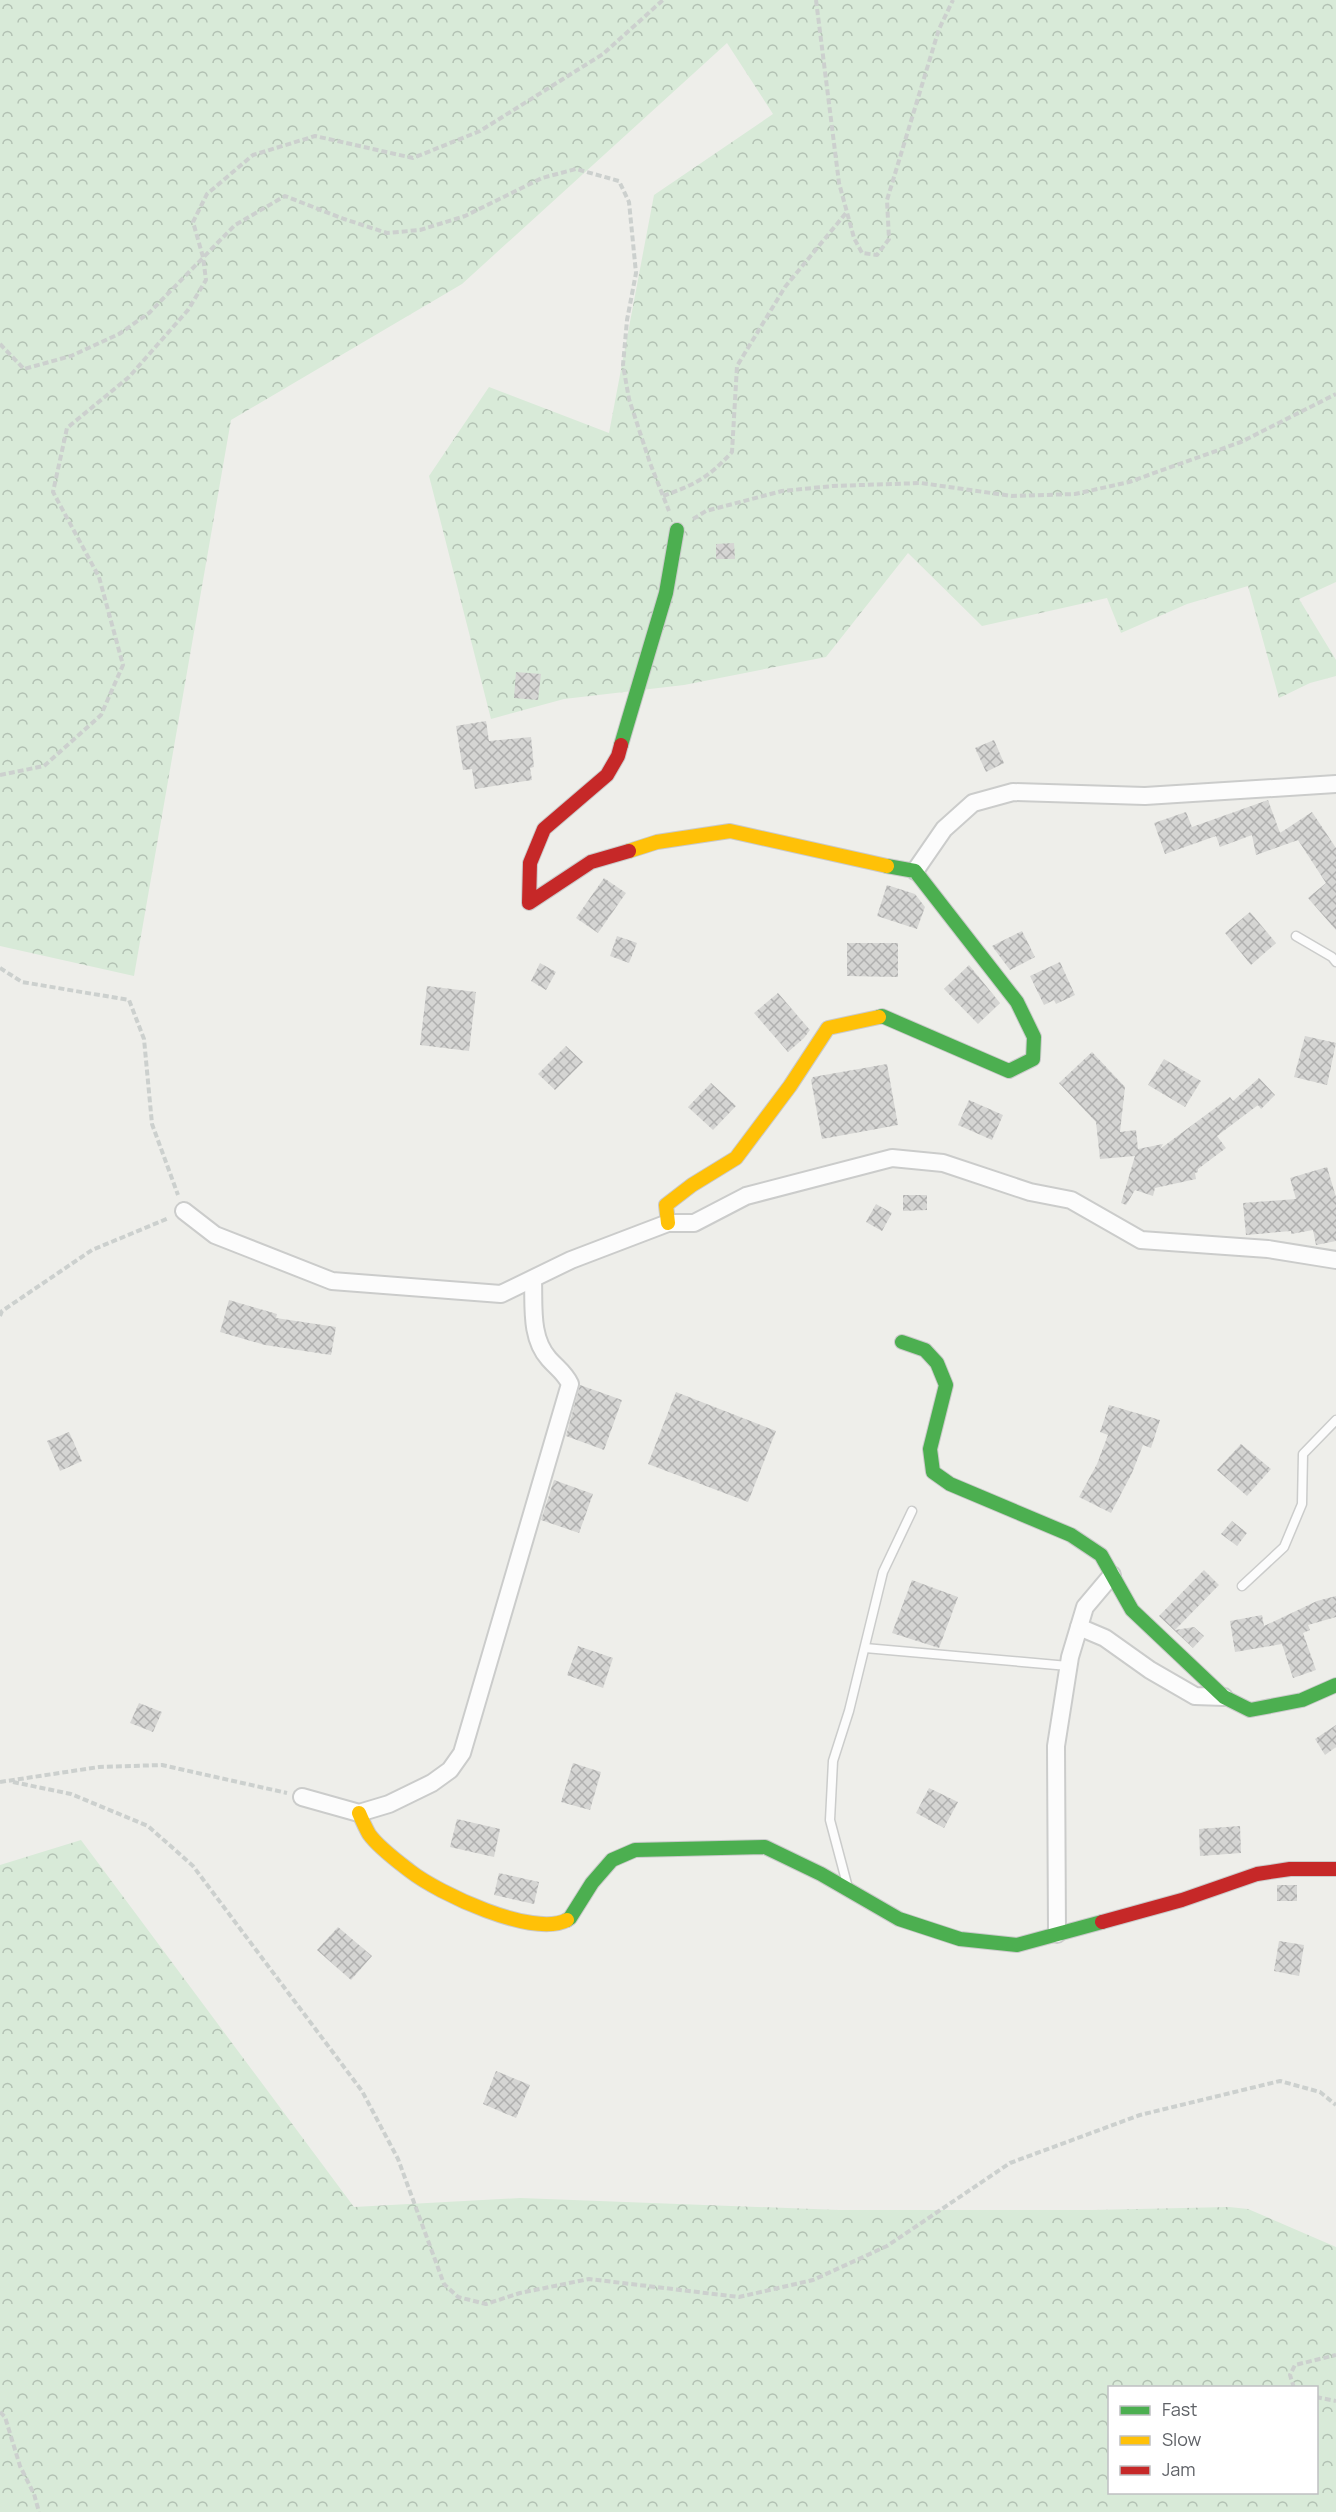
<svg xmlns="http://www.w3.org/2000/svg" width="1336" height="2512" font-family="Manrope,sans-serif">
  <defs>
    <pattern id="forest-crowns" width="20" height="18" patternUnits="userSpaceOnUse" patternTransform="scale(1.5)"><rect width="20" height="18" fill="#d8ead8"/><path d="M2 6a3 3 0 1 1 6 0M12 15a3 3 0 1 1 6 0" fill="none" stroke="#b2c1b3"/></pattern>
    <pattern id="building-cross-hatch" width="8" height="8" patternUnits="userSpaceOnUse" patternTransform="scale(1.5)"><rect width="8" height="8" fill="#d5d5d3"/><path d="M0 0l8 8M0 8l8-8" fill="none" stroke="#b0b0af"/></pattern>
  </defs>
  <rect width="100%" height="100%" fill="#eeeeea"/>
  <g fill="url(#forest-crowns)" fill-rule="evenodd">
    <polygon points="0,0 1336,0 1336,582 1299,599 1336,660 1336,676 1310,683 1279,698 1248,586 1187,604 1121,633 1107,598 982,626 908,553 826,657 684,685 564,699 491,719 429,476 489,387 609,433 654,195 773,114 727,43 462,284 231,420 134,976 0,946"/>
    <path d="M81 1840 354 2207 520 2198 839 2210H1092L1229 2207 1248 2209 1336 2247V2512H0V1865ZM1110 2388H1316V2492H1110Z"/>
  </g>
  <g fill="url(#building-cross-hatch)">
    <polygon points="734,543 735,559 716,559 716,544"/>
    <polygon points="516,672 541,674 538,700 514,698"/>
    <polygon points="486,721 489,741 531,737 534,767 530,768 532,780 475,789 472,769 463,770 456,726"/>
    <polygon points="994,740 1004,763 986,772 975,748"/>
    <polygon points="1268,800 1280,833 1312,812 1336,848 1336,930 1308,898 1326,883 1298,840 1256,855 1252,835 1220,847 1216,836 1165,854 1154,823 1186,812 1192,827"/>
    <polygon points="604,878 626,893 598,933 576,918"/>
    <polygon points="887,885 915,894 925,907 917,929 877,916"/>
    <polygon points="1250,912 1276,943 1251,965 1225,933"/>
    <polygon points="1022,931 1035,957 1010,970 992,946"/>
    <polygon points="617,936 637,943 629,963 610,956"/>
    <polygon points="847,943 898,943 898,977 847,976"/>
    <polygon points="1060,962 1075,995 1056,1004 1054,1000 1044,1005 1030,976"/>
    <polygon points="540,963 556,972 546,990 531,981"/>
    <polygon points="969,965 1000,1003 978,1024 944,989"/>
    <polygon points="427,986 476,992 469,1051 420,1045"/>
    <polygon points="778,993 810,1030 804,1038 788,1052 754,1013"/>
    <polygon points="1305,1036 1336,1043 1327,1085 1294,1077"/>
    <polygon points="566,1046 583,1062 555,1090 538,1074"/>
    <polygon points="1092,1052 1125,1087 1120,1132 1136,1130 1138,1149 1163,1144 1160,1149 1230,1097 1233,1101 1259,1078 1275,1095 1261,1109 1258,1105 1217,1136 1226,1148 1198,1169 1198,1172 1195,1173 1196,1179 1155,1188 1153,1196 1135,1190 1126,1205 1121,1203 1135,1156 1100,1159 1096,1122 1059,1083"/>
    <polygon points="1164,1059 1201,1081 1185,1107 1148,1085"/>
    <polygon points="887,1064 898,1125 822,1139 811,1080 813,1077"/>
    <polygon points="711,1083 736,1106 713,1130 688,1107"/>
    <polygon points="969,1100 1003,1115 992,1140 958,1125"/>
    <polygon points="1327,1167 1336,1197 1336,1241 1316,1245 1313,1230 1291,1234 1291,1231 1246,1235 1243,1203 1296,1199 1290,1178"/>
    <polygon points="903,1195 927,1195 927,1210 903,1211"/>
    <polygon points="876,1204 892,1213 882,1231 866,1222"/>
    <polygon points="229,1300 277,1314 276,1318 336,1327 331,1355 265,1345 220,1332"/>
    <polygon points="580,1385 622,1400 604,1450 566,1436"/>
    <polygon points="676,1392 776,1431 748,1502 648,1464"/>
    <polygon points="1109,1405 1160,1420 1151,1448 1143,1445 1132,1473 1111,1513 1079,1497 1097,1464 1108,1435 1100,1432"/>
    <polygon points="69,1432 82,1461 60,1471 47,1441"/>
    <polygon points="1241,1444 1271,1469 1247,1496 1217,1470"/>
    <polygon points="554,1480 593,1494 579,1533 541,1520"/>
    <polygon points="1232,1521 1247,1533 1237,1546 1221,1534"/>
    <polygon points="1204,1570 1219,1585 1175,1630 1194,1627 1204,1636 1193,1648 1159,1616"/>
    <polygon points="912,1580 958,1597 939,1648 892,1633"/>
    <polygon points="1336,1596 1336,1617 1308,1625 1310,1630 1303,1633 1316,1670 1293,1678 1282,1644 1235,1652 1230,1621 1262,1615 1264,1626 1317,1601"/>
    <polygon points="578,1646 613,1658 603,1688 567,1675"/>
    <polygon points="139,1703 162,1712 153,1732 130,1723"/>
    <polygon points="1336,1725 1336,1747 1325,1755 1315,1739"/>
    <polygon points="573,1763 601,1772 590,1810 561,1802"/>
    <polygon points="929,1788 958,1802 944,1828 916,1813"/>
    <polygon points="457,1819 500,1829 494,1857 450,1847"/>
    <polygon points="1240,1826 1241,1853 1200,1856 1199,1829"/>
    <polygon points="499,1873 539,1882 534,1904 494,1895"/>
    <rect x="1277" y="1885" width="20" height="16"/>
    <polygon points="338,1927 372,1956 351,1980 317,1950"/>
    <polygon points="1279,1941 1304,1945 1299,1976 1274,1971"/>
    <polygon points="496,2071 530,2085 516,2118 483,2104"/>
  </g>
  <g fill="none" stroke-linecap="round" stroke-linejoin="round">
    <defs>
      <g id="lane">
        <polyline points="1296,936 1332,957 1336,962"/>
        <polyline points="1242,1586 1284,1547 1302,1504 1303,1454 1336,1420"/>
        <polyline points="865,1648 1068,1666"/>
        <polyline points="847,1884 830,1820 833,1761 849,1711 883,1572 912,1511"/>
      </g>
      <g id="street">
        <polyline points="915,871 944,829 973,803 1013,792 1145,796 1336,784"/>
        <polyline points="184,1211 215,1235 332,1281 501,1294 571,1260 668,1223 694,1223 746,1196 892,1158 943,1163 1030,1192 1071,1200 1141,1240 1268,1249 1336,1260"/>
        <polyline points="1079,1627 1105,1638 1150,1670 1195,1696 1224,1697"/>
        <path d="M302 1797 359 1813 389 1804 432 1783 450 1770 462 1753 570 1384C565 1373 557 1368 549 1359 530 1338 534 1306 533 1280"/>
        <polyline points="1057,1934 1056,1746 1070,1657 1085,1607 1112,1575"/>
      </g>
      <g id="fast">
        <polyline points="621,745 666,593 677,530"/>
        <polyline points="879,1017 882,1016 1009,1071 1033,1059 1034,1037 1017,1002 915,871 887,866"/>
        <polyline points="902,1342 925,1350 937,1363 946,1385 930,1449 933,1472 950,1484 1071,1535 1101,1555 1132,1610 1224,1697 1250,1710 1302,1700 1336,1685"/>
        <polyline points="567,1920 570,1918 592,1883 612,1860 635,1850 765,1847 821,1874 899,1919 960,1939 1017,1945 1102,1922"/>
      </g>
      <g id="slow">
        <polyline points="629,851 657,842 730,831 887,866"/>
        <polyline points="668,1223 666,1205 692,1185 736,1158 790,1086 828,1028 879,1017"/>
        <path d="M359 1813C362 1820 365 1827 369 1834 378 1847 397 1861 410 1871 438 1893 533 1938 567 1920"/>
      </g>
      <g id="jam">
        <polyline points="621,745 618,756 607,775 544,829 530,863 529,903 591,862 629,851"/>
        <polyline points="1102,1922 1182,1900 1257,1874 1290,1869 1336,1869"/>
      </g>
    </defs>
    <use href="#lane" stroke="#cbcccb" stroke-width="11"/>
    <use href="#street" stroke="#cbcccb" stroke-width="20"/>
    <use href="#fast" stroke="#cacaca" stroke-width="16"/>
    <use href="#slow" stroke="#cacaca" stroke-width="16"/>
    <use href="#jam" stroke="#cacaca" stroke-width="16"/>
    <g stroke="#ccd0ce" stroke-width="4" stroke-dasharray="6 3" stroke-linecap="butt">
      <polyline points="816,0 839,183 854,238 862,253 877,255 889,239 887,200 939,29 953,0"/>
      <polyline points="0,344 24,369 71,356 119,334 149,313 235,225 285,196 344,219 387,233 420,230 465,216 542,178 576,169 619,181 629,202 636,273 627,320 623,365 629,399 650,463 669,511"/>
      <path d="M663 496C696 484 708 478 732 452L737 366 785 287 846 213"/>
      <polyline points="693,519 706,511 782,491 833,486 921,483 1012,496 1075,494 1129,482 1241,442 1336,394"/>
      <polyline points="0,775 44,766 101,715 123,665 99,577 53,492 67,428 129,377 188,310 206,280 203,257 193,222 207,194 253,155 315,136 413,158 480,131 603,54 663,0"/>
      <polyline points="0,968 22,982 129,1000 144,1039 152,1124 178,1195"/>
      <polyline points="0,1316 2,1311 92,1250 169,1218"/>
      <polyline points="0,1782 99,1767 162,1765 287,1793"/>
      <polyline points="13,1782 71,1794 148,1826 193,1866 362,2091 398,2159 444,2284 458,2297 486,2304 520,2293 589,2279 739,2297 813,2280 887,2246 1010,2163 1140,2115 1280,2081 1320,2092 1336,2105"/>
      <polyline points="1294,2388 1290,2375 1295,2365 1336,2355"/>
      <polyline points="1316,2397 1336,2401"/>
      <polyline points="0,2412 5,2417 20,2466 34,2494 39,2512"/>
    </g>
    <use href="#lane" stroke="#fcfcfc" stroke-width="8"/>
    <use href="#street" stroke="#fcfcfc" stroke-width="16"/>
    <use href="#fast" stroke="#4caf50" stroke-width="14"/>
    <use href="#slow" stroke="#ffc107" stroke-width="14"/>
    <use href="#jam" stroke="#c62828" stroke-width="14"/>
  </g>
  <rect x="1108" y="2386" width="210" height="108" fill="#ffffff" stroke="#bfc0c2" stroke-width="1.5"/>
  <rect x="1120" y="2406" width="30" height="9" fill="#4caf50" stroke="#bfc0c2" stroke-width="1.5"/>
  <text x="1162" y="2416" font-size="18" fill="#5f6267">Fast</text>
  <rect x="1120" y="2436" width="30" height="9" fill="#ffc107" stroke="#bfc0c2" stroke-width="1.5"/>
  <text x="1162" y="2446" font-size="18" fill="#5f6267">Slow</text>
  <rect x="1120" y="2466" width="30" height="9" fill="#c62828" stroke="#bfc0c2" stroke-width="1.5"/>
  <text x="1162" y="2476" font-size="18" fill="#5f6267">Jam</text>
</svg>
